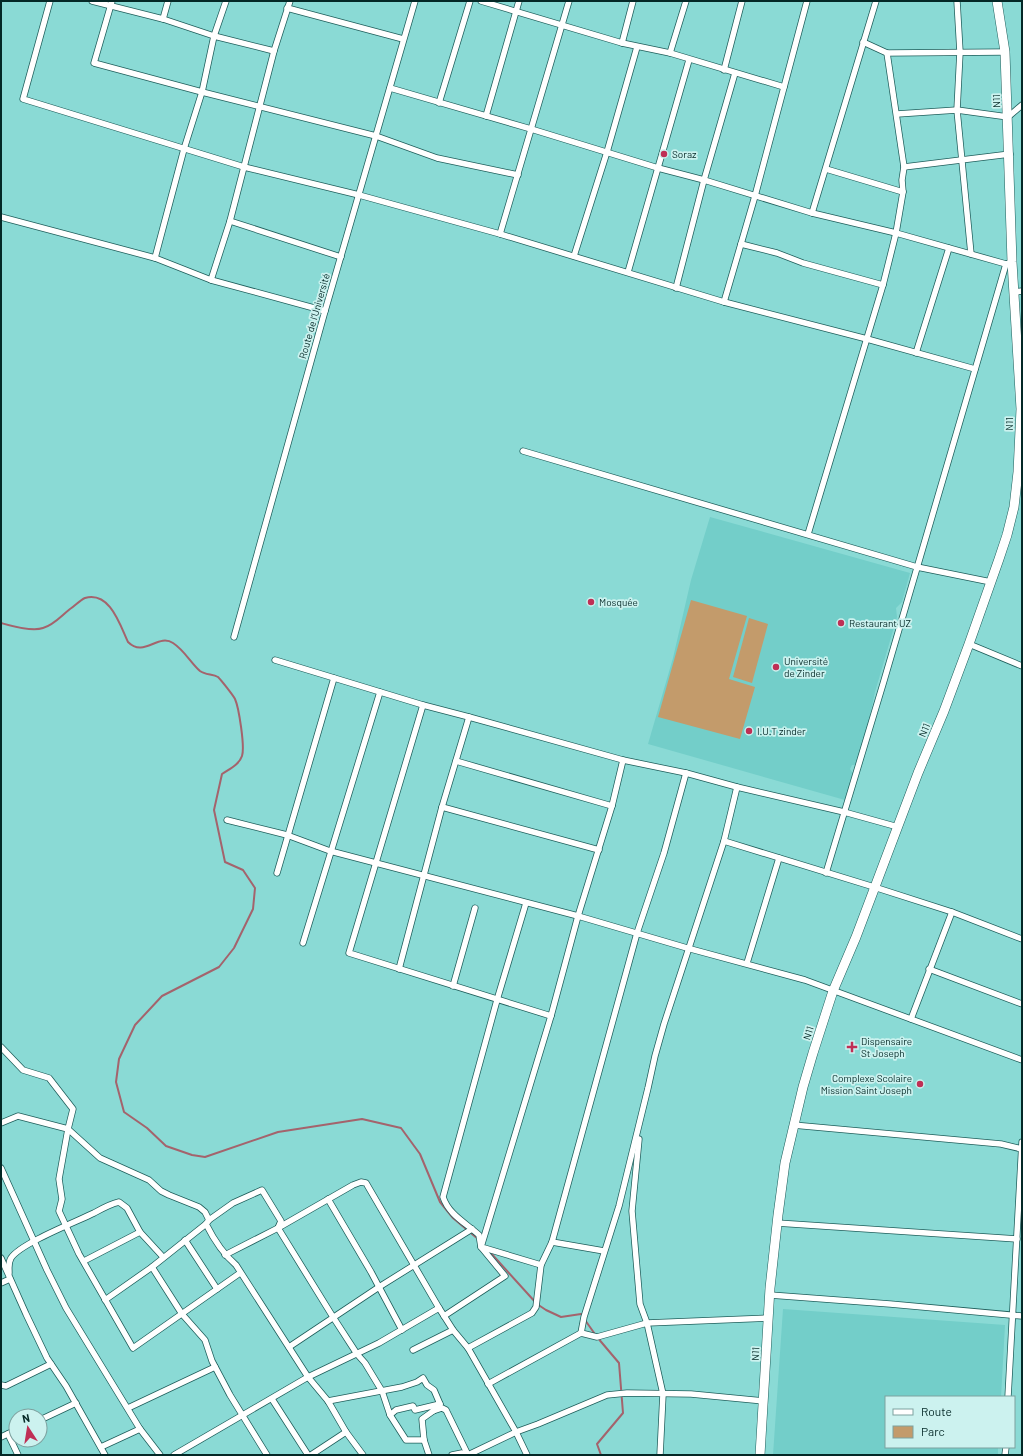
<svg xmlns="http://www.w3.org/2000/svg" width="1023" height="1456" font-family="Barlow,sans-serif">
  <rect width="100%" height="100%" fill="#8adad5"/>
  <g fill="#73cec9">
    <polygon points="710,517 910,573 902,602 896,608 897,617 875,692 863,748 860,759 855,765 852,765 850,769 853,773 845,800 648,744 673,658 691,580"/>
    <polygon points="783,1309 1005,1325 1001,1397 886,1397 886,1447 998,1447 998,1455 773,1455"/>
  </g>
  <g fill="#c39b6b">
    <polygon points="691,600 747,616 729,679 755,687 740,739 658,717"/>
    <polygon points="749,618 768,624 752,683 733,677"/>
  </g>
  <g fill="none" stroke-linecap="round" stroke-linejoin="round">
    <g stroke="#a4636c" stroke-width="2">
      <path d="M1 623C12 626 32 632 43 628 54 625 61 616 70 609 75 606 80 600 85 598 110 591 120 625 128 642 144 658 158 633 173 643 184 650 191 663 200 671 205 675 213 674 218 677 221 680 233 695 235 699 239 708 245 747 242 756 239 765 229 769 222 774L214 810 225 862 243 870 255 888 253 909 234 948 219 967 162 996 135 1025 119 1059 116 1082 124 1112 147 1128 166 1146 192 1155 205 1157 278 1132 362 1119 401 1128 420 1154 440 1202 453 1218 478 1239"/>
      <polyline points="489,1251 537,1304 546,1310 561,1317 581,1314 583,1316"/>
      <polyline points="585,1320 597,1337 619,1363 623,1413 597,1444 601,1455"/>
    </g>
    <defs>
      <g id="minor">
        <polyline points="50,1 23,99 244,167 359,195 500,234 724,302 867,339 975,369"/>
        <polyline points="92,1 163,19 214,36 274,51"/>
        <polyline points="112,1 94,63 202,92 376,136 437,158 518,175"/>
        <polyline points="481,1 622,43 670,53 784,87"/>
        <polyline points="957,1 960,52 957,110 971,254"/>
        <polyline points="287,8 403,39"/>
        <polyline points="163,19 168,1"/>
        <polyline points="863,42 887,53 1005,52"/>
        <polyline points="622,43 633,1"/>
        <polyline points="670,53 686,1"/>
        <polyline points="724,70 742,1"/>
        <polyline points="390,88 531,129 658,168 704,180 812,213 896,233 1006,264"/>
        <polyline points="439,103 470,1"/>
        <polyline points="897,114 957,110 1008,117 1022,105"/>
        <polyline points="486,116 519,1"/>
        <polyline points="904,167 1010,154"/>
        <polyline points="826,169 903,192"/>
        <polyline points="812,213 876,1"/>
        <polyline points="1,217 155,258 211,280 325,311"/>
        <polyline points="230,221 341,257"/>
        <polyline points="500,234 569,1"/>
        <polyline points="741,244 777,253 803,263 883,285"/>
        <polyline points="574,256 607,152 637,47"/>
        <polyline points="155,258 184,149 202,92 214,36 226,1"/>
        <polyline points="628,272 689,60"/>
        <polyline points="211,280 230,221 274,51 290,1"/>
        <polyline points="676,288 704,180 735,73"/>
        <polyline points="1015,292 1022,291"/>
        <polyline points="724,302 755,196 807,1"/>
        <polyline points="916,353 949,248"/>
        <polyline points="523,451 917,567 991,582"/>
        <polyline points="808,534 883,285 896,233 903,192 902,180 904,167 887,53"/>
        <polyline points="234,637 325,311 415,1"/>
        <polyline points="969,644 1022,666"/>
        <polyline points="275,660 423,705 469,717 623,760 686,773 737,787 844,812 898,827"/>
        <polyline points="423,705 349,953 551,1016"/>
        <polyline points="456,761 612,806"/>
        <polyline points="442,807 599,850"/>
        <polyline points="227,820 287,835 330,851 578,916 687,948 805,980 1022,1060"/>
        <polyline points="724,841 874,887 952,912 1022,939"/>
        <polyline points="277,873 334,678"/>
        <polyline points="826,873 883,684 1006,264 1012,262"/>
        <polyline points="303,943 380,692"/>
        <polyline points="747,963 779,858"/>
        <polyline points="399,969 442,807 469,717"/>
        <polyline points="929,969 1022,1004"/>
        <polyline points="453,986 475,908"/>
        <polyline points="911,1019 952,912"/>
        <polyline points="1,1047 23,1070 49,1078 73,1109 68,1129 100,1158 149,1180 161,1191 169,1195 199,1207 205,1212 209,1220 233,1203 262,1190 281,1221 278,1228 353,1185 361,1182 366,1183 439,1308 453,1330 468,1348 516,1432 527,1455"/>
        <polyline points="1,1123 18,1116 68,1129 59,1179 62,1199 59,1211 79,1254 133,1348 240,1273"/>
        <polyline points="793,1125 1001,1144 1022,1149"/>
        <polyline points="639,1139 632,1211 640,1304 647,1323 663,1394 660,1455"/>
        <polyline points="1,1168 47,1270 66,1308 140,1429 160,1455"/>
        <polyline points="328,1199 371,1272 402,1330"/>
        <path d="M209 1220 206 1224C214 1240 222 1253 236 1265L308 1377 328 1401 346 1432 363 1455"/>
        <polyline points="777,1223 1017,1239"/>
        <polyline points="185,1240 217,1289"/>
        <polyline points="552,1242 604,1251"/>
        <polyline points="225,1255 278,1228 333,1317 357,1354 365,1363 382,1391 390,1415 396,1410 413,1406 415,1410 440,1404"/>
        <polyline points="1,1258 26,1314 47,1358 66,1386 105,1455"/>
        <polyline points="84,1261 140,1232"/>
        <polyline points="541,1265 481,1247 551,1016 578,916 612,806 623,760"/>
        <polyline points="152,1267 182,1314 205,1340 212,1361 230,1395 267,1455"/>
        <path d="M9 1273C9 1267 8 1263 11 1258 21 1243 76 1222 94 1213 103 1208 110 1204 119 1202L127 1208 140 1232 163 1257"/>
        <polyline points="1,1283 10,1279"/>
        <polyline points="770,1295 890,1304 1022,1316"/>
        <polyline points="105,1300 152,1267 206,1224"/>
        <path d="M444 1316 505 1276 481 1247 479 1235C466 1223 449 1215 443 1197L497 1000 526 903"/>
        <polyline points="581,1333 584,1317 619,1206 648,1088 655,1056 664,1024 724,841 737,787"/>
        <polyline points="289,1347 379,1287 472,1229"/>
        <polyline points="468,1348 532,1313 536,1307 541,1265 552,1242 637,933 664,853 686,773"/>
        <polyline points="413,1350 453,1330"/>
        <polyline points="488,1384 581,1333 597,1337 647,1323 769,1318"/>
        <polyline points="1,1385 6,1386 51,1364"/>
        <polyline points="1008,1397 1022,1142"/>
        <polyline points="272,1399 308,1455"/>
        <polyline points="328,1401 402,1387 417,1382 423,1378 427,1385 434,1390 440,1404"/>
        <polyline points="128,1408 215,1367"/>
        <polyline points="433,1411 442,1408 446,1410 468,1455"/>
        <polyline points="390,1415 406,1440 424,1440"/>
        <polyline points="40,1420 76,1403"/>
        <polyline points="8,1434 18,1455"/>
        <polyline points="1,1437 16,1430"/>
        <polyline points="101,1447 140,1429"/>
        <polyline points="174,1455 308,1377 379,1343 439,1308"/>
        <polyline points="311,1455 346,1432"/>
        <polyline points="429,1455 424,1440 422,1419 436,1409"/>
        <polyline points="452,1455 462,1453 468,1455 516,1432 538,1424 607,1395 627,1393 691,1394 764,1401"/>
        <polyline points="1005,1455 1006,1447"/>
      </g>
      <polyline id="primary" points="760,1455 770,1288 778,1215 785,1163 803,1087 813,1053 833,991 856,937 918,773 944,711 969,644 999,559 1007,535 1014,507 1018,472 1021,409 1012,262 1005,52 997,1"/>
    </defs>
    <use href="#minor" stroke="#1f5e5b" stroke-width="7"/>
    <use href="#primary" stroke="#1f5e5b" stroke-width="10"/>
    <use href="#minor" stroke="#fff" stroke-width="5.5"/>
    <use href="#primary" stroke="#fff" stroke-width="9"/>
  </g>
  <g fill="#bf2f55" stroke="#ccf2ef" stroke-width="1.5">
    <circle cx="664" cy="154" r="4"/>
    <circle cx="591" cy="602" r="4"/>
    <circle cx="841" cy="623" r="4"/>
    <circle cx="776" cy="667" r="4"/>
    <circle cx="749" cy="731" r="4"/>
    <path d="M850 1041h4v4h4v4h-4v4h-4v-4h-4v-4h4z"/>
    <circle cx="920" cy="1084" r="4"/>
  </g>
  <g text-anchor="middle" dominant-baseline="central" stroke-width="3.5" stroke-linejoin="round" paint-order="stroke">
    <g font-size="10" fill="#042826" stroke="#ccf2ef">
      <text transform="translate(996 101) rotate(-92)">N11</text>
      <text transform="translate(314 316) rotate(-74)">Route de l'Université</text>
      <text transform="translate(1009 424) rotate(-88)">N11</text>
      <text transform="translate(924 730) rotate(-67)">N11</text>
      <text transform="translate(808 1033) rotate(-72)">N11</text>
      <text transform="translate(755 1354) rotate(-87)">N11</text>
    </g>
    <g font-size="10" fill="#042826" stroke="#ccf2ef" text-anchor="start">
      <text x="672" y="154">Soraz</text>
      <text x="599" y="602">Mosquée</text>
      <text x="849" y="623">Restaurant UZ</text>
      <text x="784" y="661">Université<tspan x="784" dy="12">de Zinder</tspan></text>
      <text x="757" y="731">I.U.T zinder</text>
      <text x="861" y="1041">Dispensaire<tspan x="861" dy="12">St Joseph</tspan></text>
      <text x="912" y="1078" text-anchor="end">Complexe Scolaire<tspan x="912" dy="12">Mission Saint Joseph</tspan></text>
    </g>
  </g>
  <rect width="1023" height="1456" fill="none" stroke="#042826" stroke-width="4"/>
  <rect x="885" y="1396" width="130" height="52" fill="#ccf2ef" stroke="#7ca19f"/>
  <rect x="893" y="1409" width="20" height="6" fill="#ffffff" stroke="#7ca19f"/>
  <text x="921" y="1416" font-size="12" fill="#042826">Route</text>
  <rect x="893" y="1426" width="20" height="12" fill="#c39b6b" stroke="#7ca19f"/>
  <text x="921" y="1436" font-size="12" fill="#042826">Parc</text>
  <g transform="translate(28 1428) rotate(348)"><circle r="19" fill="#ccf2ef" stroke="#7ca19f"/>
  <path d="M0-3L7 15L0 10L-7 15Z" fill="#bf2f55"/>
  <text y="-6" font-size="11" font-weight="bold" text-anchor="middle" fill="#042826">N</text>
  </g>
</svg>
